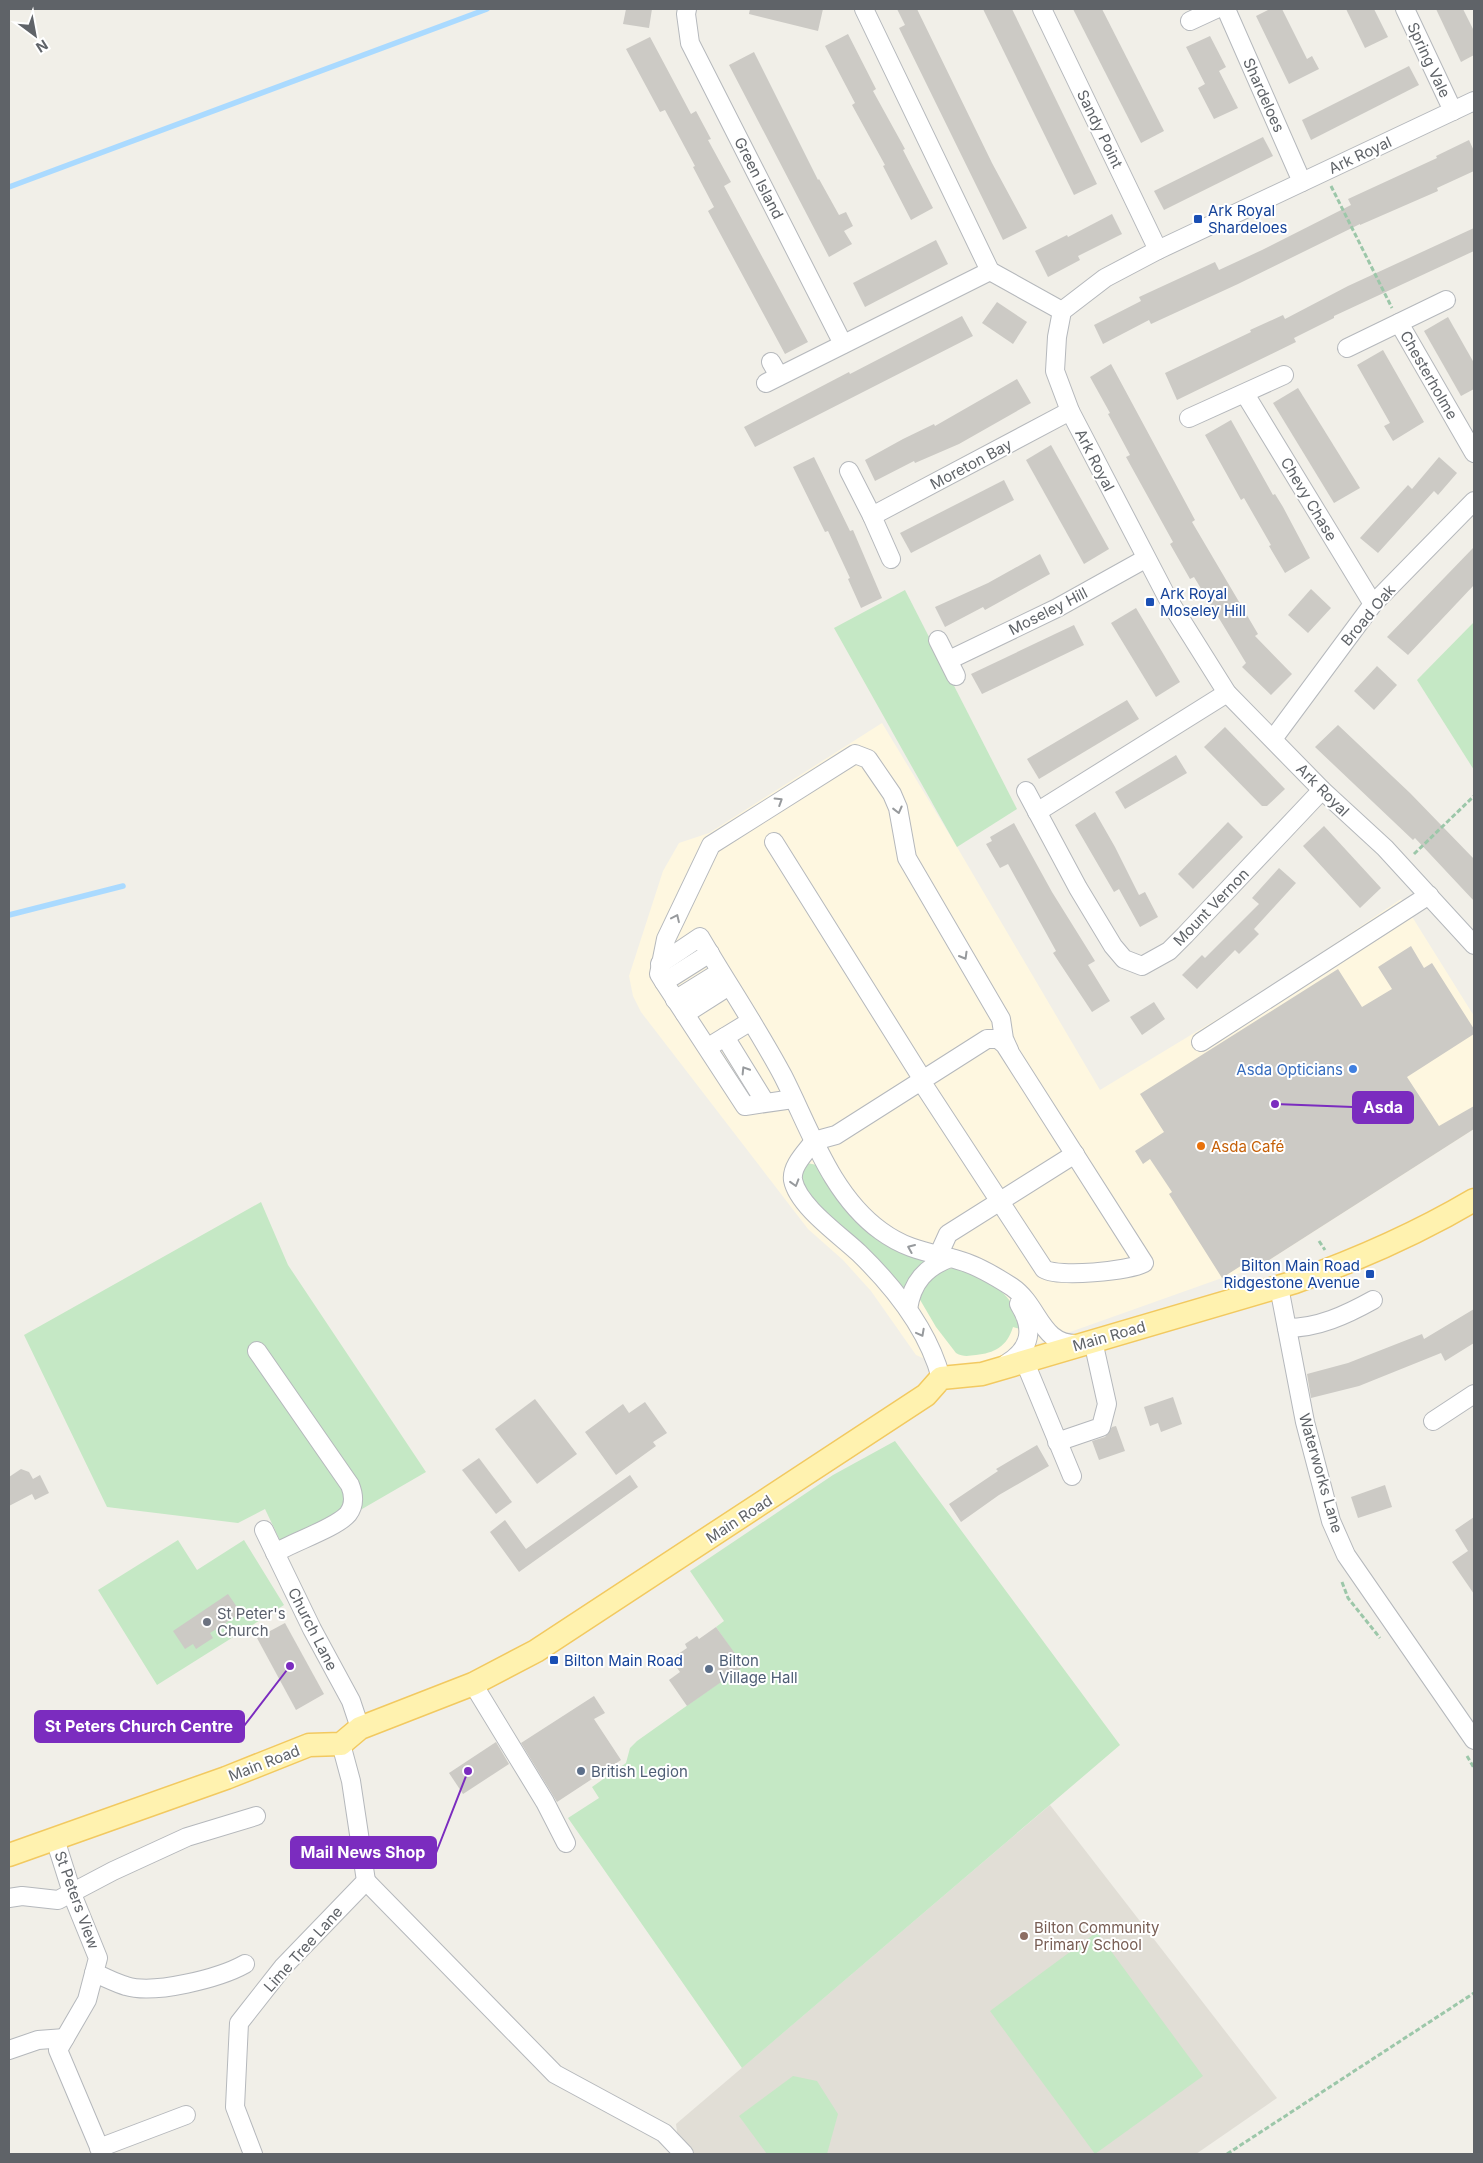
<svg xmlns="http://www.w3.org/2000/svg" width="1483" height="2163" font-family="Inter,sans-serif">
  <rect width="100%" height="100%" fill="#f1efe8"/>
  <polygon fill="#fef7e0" points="882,723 957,847 1100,1090 1275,984 1401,899 1474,1016 1474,1129 1255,1269 1222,1278 980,1364 961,1367 938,1365 916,1355 871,1291 843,1260 808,1229 641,1012 633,996 629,976 663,871 679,843 709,833"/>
  <polygon fill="#e1ded6" points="1050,1805 1277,2098 1196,2154 680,2154 676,2124"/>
  <g fill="#c5e8c5">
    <polygon points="905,590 1017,809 957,847 834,628"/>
    <polygon points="1474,622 1474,770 1417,680"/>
    <polygon points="807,1163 817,1165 907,1254 927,1262 905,1290 818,1211 795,1173"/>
    <polygon points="261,1202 288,1265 426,1472 286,1553 265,1509 238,1523 107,1507 24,1335"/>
    <path d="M955 1268C975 1271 1003 1287 1013 1306 1017 1312 1018 1322 1020 1329L1013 1327C1007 1347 994 1353 976 1355 968 1356 963 1357 956 1353L936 1327 919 1298C926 1281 935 1270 955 1268Z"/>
    <polygon points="895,1441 1120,1745 742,2068 568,1818 599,1798 592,1787 626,1763 630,1748 637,1741 743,1666 716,1627 724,1621 690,1571 833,1475"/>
    <polygon points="178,1540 197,1570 244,1540 284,1605 157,1685 98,1590"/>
    <polygon points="1097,1932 1203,2076 1095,2154 990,2011"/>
    <polygon points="793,2076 817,2081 838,2114 827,2154 767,2154 739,2116"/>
  </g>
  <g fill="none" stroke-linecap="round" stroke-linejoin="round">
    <g stroke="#aadaff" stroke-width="5.5">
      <polyline points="9,187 487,9"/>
      <polyline points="9,915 123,886"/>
    </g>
  </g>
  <g fill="#cccac5">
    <polygon points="626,9 652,9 649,28 623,24"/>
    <polygon points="750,9 823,9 818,31 749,14"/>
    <polygon points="897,9 917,9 992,163 1027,228 1003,240 899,28 905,25"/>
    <polygon points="983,9 1012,9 1097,184 1074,195"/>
    <polygon points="1073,9 1102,9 1164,131 1141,143"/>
    <polygon points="1270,9 1282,9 1307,59 1312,56 1319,69 1289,84 1256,16"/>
    <polygon points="1346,9 1374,9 1388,37 1365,48"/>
    <polygon points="1436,9 1463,9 1474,31 1474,55 1461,62"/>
    <polygon points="848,34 876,89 873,91 905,149 903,150 933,208 911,220 883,166 885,165 852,105 855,103 825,46"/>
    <polygon points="1210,36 1226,67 1219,71 1238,108 1214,119 1198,88 1205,84 1186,47"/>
    <polygon points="650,37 691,114 696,111 711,139 708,140 731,182 724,186 808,342 785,354 708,211 714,207 693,167 695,166 665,110 660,112 626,49"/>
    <polygon points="754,52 818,180 819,179 839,215 846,212 853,226 844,231 852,244 829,257 729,65"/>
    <polygon points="1409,66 1419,85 1311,140 1302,120"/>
    <polygon points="1263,137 1273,156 1164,210 1154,191"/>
    <polygon points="1469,140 1474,151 1474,171 1437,188 1438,191 1360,225 1360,224 1238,284 1151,324 1149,320 1103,344 1094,325 1141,301 1139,297 1215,262 1219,270 1262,250 1351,205 1348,199 1437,158 1436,156"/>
    <polygon points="1112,214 1122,234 1078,256 1080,260 1048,277 1035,251 1067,235 1068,237"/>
    <polygon points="1474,228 1474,251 1334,316 1334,318 1294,338 1296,342 1177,400 1165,373 1251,332 1250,330 1283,315 1285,319 1348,286"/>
    <polygon points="936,240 948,264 865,307 853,283"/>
    <polygon points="997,302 1027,322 1013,344 982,323"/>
    <polygon points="962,316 973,336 755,447 744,427 849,372 850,374"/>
    <polygon points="1448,317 1474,363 1474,389 1461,396 1424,331"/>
    <polygon points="1383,350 1424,422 1393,441 1384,426 1390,423 1357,365"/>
    <polygon points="1111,364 1195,520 1192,522 1258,634 1255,636 1292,674 1271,695 1242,667 1246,663 1194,577 1190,579 1170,544 1173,542 1126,457 1130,455 1108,414 1110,413 1090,377"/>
    <polygon points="1017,379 1031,403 959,444 915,463 914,461 875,481 865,460 903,439 934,424 935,426"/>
    <polygon points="1298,388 1360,488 1334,503 1273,403"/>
    <polygon points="1231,420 1273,495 1275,494 1283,507 1310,558 1285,573 1269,546 1271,545 1244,498 1241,500 1205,435"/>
    <polygon points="1051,445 1109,549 1084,564 1026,460"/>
    <polygon points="814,457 850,531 853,530 882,598 861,608 848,579 850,578 828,531 825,532 793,467"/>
    <polygon points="1439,457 1457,473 1438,495 1434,491 1378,553 1360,538 1408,485 1412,489"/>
    <polygon points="1004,480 1014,500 911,553 900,533"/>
    <polygon points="1474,547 1474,585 1408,655 1387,637"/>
    <polygon points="1040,554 1050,574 985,610 983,607 945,627 935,607 988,583"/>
    <polygon points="1311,589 1331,608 1308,633 1288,615"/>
    <polygon points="1136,608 1180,682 1156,697 1111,623"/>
    <polygon points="1074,625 1084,645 982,694 971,674"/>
    <polygon points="1377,666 1397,685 1374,710 1354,691"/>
    <polygon points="1127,700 1139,719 1039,779 1027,759"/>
    <polygon points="1338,725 1410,793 1474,859 1474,901 1415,838 1413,840 1315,747"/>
    <polygon points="1225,727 1285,789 1267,806 1262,806 1204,747"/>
    <polygon points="1176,755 1187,773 1125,809 1115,792"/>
    <polygon points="1095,812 1115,847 1139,895 1145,892 1158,917 1140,927 1119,889 1114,892 1075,825"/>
    <polygon points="1228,822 1243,837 1193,889 1178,874"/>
    <polygon points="1014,823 1052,892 1095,961 1088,965 1110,1001 1092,1012 1053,953 1056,951 1008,864 1000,868 986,844 992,841 990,837"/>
    <polygon points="1324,826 1381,888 1360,908 1303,846"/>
    <polygon points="1279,868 1296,883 1254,929 1259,934 1239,954 1235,950 1197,989 1182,975 1202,955 1205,958 1259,904 1252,898"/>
    <polygon points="1411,946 1424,968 1432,963 1474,1029 1474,1034 1407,1077 1439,1126 1474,1106 1474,1129 1255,1269 1250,1260 1222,1278 1169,1194 1172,1192 1150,1159 1143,1164 1135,1151 1164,1132 1140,1094 1338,969 1362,1007 1392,989 1378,967"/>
    <polygon points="1154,1002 1165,1019 1142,1035 1130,1017"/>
    <polygon points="1474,1309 1474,1343 1445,1361 1441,1353 1359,1386 1311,1398 1307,1374 1348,1363 1422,1334 1424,1339"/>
    <polygon points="1173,1397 1182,1424 1161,1432 1158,1423 1150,1426 1144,1407"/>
    <polygon points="535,1399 577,1454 537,1484 495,1429"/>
    <polygon points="645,1402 667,1433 653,1442 656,1446 616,1475 585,1432 623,1404 629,1413"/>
    <polygon points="1116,1426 1125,1451 1099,1460 1092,1441 1105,1437 1112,1427"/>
    <polygon points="1037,1445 1049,1466 999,1495 961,1522 949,1504 998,1471 996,1469"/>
    <polygon points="479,1458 512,1502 496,1514 462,1470"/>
    <polygon points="21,1469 29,1472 33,1479 40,1475 49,1493 35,1500 32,1494 9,1506 9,1477"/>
    <polygon points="630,1475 638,1487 519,1572 490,1532 505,1520 526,1549"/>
    <polygon points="1385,1485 1392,1507 1358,1518 1351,1497"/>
    <polygon points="1474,1517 1474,1594 1452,1562 1468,1551 1455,1530"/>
    <polygon points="228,1594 241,1613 210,1633 213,1638 196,1649 193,1644 185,1649 173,1631"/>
    <polygon points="285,1623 324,1694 296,1710 257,1638"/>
    <polygon points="716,1627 744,1666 687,1706 669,1680 680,1672 671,1659 687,1648 685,1644 697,1636 699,1639"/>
    <polygon points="594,1696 605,1713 594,1719 621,1760 557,1802 521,1743"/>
    <polygon points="496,1742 509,1764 463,1794 449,1773"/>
  </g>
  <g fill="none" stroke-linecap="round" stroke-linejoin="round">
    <defs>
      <g id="minor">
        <polyline points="687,9 686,14 690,43 843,344"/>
        <polyline points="864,9 990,271 1062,311"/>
        <polyline points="1042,9 1158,250"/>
        <polyline points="1226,9 1302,182"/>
        <polyline points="1405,9 1453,111"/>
        <polyline points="1190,21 1216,9"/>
        <polyline points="1474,101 1158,250 1105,278 1062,311 1057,337 1055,371 1070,411 1168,599 1227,693 1322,790 1385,848 1474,945"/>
        <polyline points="1399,323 1474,453"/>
        <polyline points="1347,348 1446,300"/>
        <polyline points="771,362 779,376"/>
        <polyline points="766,383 990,271"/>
        <polyline points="1245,394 1373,604"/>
        <polyline points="1189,418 1284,375"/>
        <polyline points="849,471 872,516 891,559"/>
        <polyline points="872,516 1070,411"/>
        <polyline points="938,640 956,676"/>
        <polyline points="949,660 1057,608 1145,559"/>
        <polyline points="1273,739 1373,604 1474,501"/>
        <polyline points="1026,791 1078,888 1113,946 1124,959 1142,966 1169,951 1185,935 1322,790"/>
        <polyline points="1037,812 1227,693"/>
        <polyline points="774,842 923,1080"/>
        <path d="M660 964 700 937C727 983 758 1029 783 1076 810 1129 831 1195 881 1231 907 1250 928 1252 958 1260 977 1265 995 1276 1012 1287 1040 1306 1040 1346 1079 1344"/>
        <polyline points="664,982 710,953"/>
        <polyline points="675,1000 720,972"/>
        <polyline points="685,1014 729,986"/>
        <polyline points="725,1037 765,1102"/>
        <polyline points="1201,1042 1429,895"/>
        <polyline points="715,1043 751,1021"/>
        <path d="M921 1081 1044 1269C1059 1278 1128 1271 1144 1263L1005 1045 998 1039H987L836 1135 814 1141C806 1152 791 1166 793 1180 798 1206 840 1235 859 1253 895 1288 928 1329 941 1378"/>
        <polyline points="793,1099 745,1106 664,982 659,974 666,939 711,845 855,754 868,759 892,794 898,808 907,858 1001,1019 1004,1039 1009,1050"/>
        <polyline points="938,1256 948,1234 1075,1154"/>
        <polyline points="1279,1287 1305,1422 1331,1521 1346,1555 1474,1740"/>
        <path d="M908 1309C912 1282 926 1267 950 1258"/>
        <path d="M1287 1328C1318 1328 1346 1315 1373 1300"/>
        <path d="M257 1351 350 1485C354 1495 355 1505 348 1514 336 1528 293 1542 275 1553"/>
        <polyline points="1024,1360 1072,1476"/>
        <path d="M1006 1364C1032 1348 1034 1328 1019 1304"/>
        <polyline points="1433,1421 1474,1394"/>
        <polyline points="1057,1442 1101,1427 1107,1404 1093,1341"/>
        <polyline points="264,1530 312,1629 351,1701 360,1728"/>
        <polyline points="473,1684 545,1802 566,1843"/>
        <polyline points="55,1839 74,1899 98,1958 87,2000 58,2050 102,2154"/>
        <polyline points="366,1881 555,2074 664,2133 684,2154"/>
        <polyline points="9,1898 22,1896 58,1900 113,1871 187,1837 256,1816"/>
        <path d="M94 1973C105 1977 115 1983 126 1986 154 1995 220 1978 245 1964"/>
        <polyline points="9,2050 38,2040 65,2038"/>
        <polyline points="99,2148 186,2115"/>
        <polyline points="253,2154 235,2107 239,2023 283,1967 366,1881 351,1781 341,1744"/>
      </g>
      <path id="major" d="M9 1855 226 1778 309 1745 341 1744 360 1728 473 1684 536 1651 926 1395 941 1378 982 1374 1295 1282C1357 1260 1418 1233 1474 1200"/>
    </defs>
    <use href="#minor" stroke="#b5b8bc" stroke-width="20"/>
    <use href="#major" stroke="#f2c960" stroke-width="25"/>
    <g stroke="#9cc7a9" stroke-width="3" stroke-dasharray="5 2.5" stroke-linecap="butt">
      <polyline points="1331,186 1392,308"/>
      <polyline points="1414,854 1474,796"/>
      <polyline points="1319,1241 1325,1250"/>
      <polyline points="1342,1582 1348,1598 1380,1638"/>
      <polyline points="1467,1756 1474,1768"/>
      <polyline points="1227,2154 1474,1993"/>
    </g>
    <use href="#minor" stroke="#fff" stroke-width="18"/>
    <use href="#major" stroke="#fff2af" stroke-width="22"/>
  </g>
  <defs><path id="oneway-chevron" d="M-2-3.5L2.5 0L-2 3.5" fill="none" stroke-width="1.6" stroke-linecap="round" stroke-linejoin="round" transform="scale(1.25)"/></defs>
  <g stroke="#979a9d">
    <use href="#oneway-chevron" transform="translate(779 801) rotate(-32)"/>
    <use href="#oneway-chevron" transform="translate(898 810) rotate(76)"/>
    <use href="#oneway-chevron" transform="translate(676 918) rotate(-65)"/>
    <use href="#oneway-chevron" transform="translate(964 956) rotate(60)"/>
    <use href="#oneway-chevron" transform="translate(745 1070) rotate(-122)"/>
    <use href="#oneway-chevron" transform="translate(795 1183) rotate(73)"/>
    <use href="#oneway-chevron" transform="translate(911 1248) rotate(-157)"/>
    <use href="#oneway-chevron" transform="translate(921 1333) rotate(62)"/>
  </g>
  <g fill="#1a4fb4" stroke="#fff" stroke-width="2">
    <rect x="1193" y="214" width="10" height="10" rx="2.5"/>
    <rect x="1145" y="597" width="10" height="10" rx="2.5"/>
    <rect x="1365" y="1269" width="10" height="10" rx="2.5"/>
    <rect x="549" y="1655" width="10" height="10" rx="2.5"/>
  </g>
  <circle fill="#3f7fe0" stroke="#fff" stroke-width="2" cx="1353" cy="1069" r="5"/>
  <circle fill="#e8710a" stroke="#fff" stroke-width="2" cx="1201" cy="1146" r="5"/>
  <circle fill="#6b7280" stroke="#fff" stroke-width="2" cx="207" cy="1622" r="5"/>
  <g fill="#5c6f8a" stroke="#fff" stroke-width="2">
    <circle cx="709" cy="1669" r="5"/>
    <circle cx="581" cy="1771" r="5"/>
  </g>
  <circle fill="#8d6e63" stroke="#fff" stroke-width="2" cx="1024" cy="1936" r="5"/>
  <g text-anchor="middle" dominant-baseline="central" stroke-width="4" stroke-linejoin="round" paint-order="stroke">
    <g font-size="15" fill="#5f6368" stroke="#fff">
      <text transform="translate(1429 60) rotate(65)">Spring Vale</text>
      <text transform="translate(1264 95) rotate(66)">Shardeloes</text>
      <text transform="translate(1100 129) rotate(64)">Sandy Point</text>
      <text transform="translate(1360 155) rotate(-25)">Ark Royal</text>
      <text transform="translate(759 178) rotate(63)">Green Island</text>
      <text transform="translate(1429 375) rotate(60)">Chesterholme</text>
      <text transform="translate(1095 460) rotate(63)">Ark Royal</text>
      <text transform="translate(971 464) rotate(-28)">Moreton Bay</text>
      <text transform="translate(1309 499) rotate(59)">Chevy Chase</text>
      <text transform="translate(1048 611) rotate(-27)">Moseley Hill</text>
      <text transform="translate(1368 615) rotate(-50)">Broad Oak</text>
      <text transform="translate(1323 790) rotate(45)">Ark Royal</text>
      <text transform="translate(1211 907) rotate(-46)">Mount Vernon</text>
      <text transform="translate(1109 1336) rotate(-16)">Main Road</text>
      <text transform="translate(1321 1473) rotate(74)">Waterworks Lane</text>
      <text transform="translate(739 1519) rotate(-33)">Main Road</text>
      <text transform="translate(313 1629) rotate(63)">Church Lane</text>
      <text transform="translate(264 1763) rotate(-21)">Main Road</text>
      <text transform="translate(77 1900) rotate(70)">St Peters View</text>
      <text transform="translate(303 1949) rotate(-48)">Lime Tree Lane</text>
    </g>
    <g font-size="15" fill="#164399" stroke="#fff" text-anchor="start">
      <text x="1208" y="210">Ark Royal<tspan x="1208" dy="17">Shardeloes</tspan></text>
      <text x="1160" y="593">Ark Royal<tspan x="1160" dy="17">Moseley Hill</tspan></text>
      <text x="1360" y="1265" text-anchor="end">Bilton Main Road<tspan x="1360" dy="17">Ridgestone Avenue</tspan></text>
      <text x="564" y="1660">Bilton Main Road</text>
    </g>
    <g font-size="15" fill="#366cbe" stroke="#fff" text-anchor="end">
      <text x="1343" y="1069">Asda Opticians</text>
    </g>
    <g font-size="15" fill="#c56008" stroke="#fff" text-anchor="start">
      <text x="1211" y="1146">Asda Café</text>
    </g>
    <g font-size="15" fill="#5b616d" stroke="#fff" text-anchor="start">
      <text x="217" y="1613">St Peter's<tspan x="217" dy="17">Church</tspan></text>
    </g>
    <g font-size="15" fill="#4e5e75" stroke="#fff" text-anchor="start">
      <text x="719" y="1660">Bilton<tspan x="719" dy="17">Village Hall</tspan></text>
      <text x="591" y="1771">British Legion</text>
    </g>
    <g font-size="15" fill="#785e54" stroke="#fff" text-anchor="start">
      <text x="1034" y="1927">Bilton Community<tspan x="1034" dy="17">Primary School</tspan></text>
    </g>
  </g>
  <path fill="none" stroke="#7b2cbf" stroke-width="2" d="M1275 1104L1353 1107M290 1666L244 1726M468 1771L436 1853"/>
  <g fill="#7b2cbf" stroke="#fff" stroke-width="2">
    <circle cx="1275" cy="1104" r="5"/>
    <circle cx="290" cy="1666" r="5"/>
    <circle cx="468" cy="1771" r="5"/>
  </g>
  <g fill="#7b2cbf" stroke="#7b2cbf" stroke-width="2">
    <rect x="1353" y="1092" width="60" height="31" rx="5"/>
    <rect x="35" y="1711" width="209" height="31" rx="5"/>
    <rect x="291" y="1837" width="145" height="31" rx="5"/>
  </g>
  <g font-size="16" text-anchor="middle" font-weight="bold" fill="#fff">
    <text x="1383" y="1113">Asda</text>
    <text x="139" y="1732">St Peters Church Centre</text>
    <text x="363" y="1858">Mail News Shop</text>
  </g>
  <rect width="1483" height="2163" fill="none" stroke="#5f6368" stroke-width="20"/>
  <g transform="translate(35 35) rotate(148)" stroke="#ffffff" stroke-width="4" paint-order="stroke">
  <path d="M0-4L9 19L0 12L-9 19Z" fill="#5f6368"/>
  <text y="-8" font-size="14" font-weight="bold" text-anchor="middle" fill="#5f6368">N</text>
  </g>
</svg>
